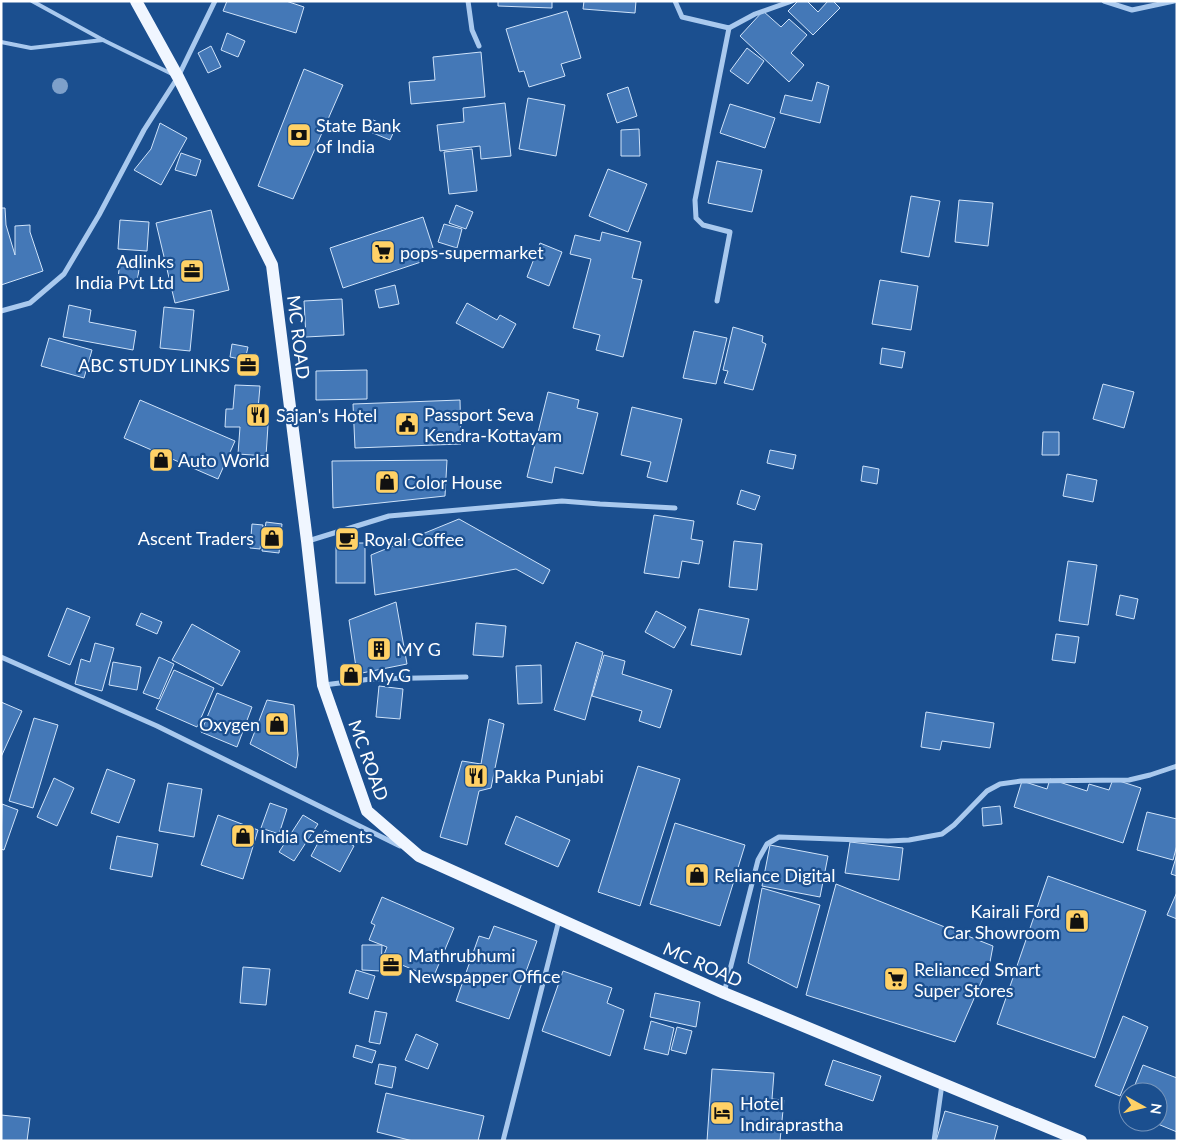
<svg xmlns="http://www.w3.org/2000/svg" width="1178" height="1142" font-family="Lato,sans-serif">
  <rect width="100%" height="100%" fill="#1b4f8f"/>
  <g fill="#4478b7" stroke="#cfe3fa">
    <polygon points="227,1 286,1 304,7 296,33 223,11"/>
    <polygon points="498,1 552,1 552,8 498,6"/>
    <polygon points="584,1 636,1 635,13 583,9"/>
    <polygon points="798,1 807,1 818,12 828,1 833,1 840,8 813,35 788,11"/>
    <polygon points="567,11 581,58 561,64 565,76 529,87 524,71 519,72 506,29"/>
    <polygon points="763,11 781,27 789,19 807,35 791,53 804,65 789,82 740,36"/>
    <polygon points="227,33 245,41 238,57 221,50"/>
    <polygon points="211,46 221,67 208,73 198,53"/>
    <polygon points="747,48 764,61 748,84 730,71"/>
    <polygon points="481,52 485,97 411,104 409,82 435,80 433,57"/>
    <polygon points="304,69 343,85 293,199 258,186"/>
    <polygon points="817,82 829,86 820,123 780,113 785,95 812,101"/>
    <polygon points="628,87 637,116 617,123 607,94"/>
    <polygon points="528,98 565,105 556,156 519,149"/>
    <polygon points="505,103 511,156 481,159 480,146 440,151 437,125 464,122 463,108"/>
    <polygon points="730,104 775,118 765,148 720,133"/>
    <polygon points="373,120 395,129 390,140 368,131"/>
    <polygon points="160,123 187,138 161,185 134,170 151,149"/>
    <polygon points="639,129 640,156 621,156 621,130"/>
    <polygon points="472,149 477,191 449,194 444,152"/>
    <polygon points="181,153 201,160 196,176 175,170"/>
    <polygon points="717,161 762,170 752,212 708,203"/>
    <polygon points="608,169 647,184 628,232 589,216"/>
    <polygon points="911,196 940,201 929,257 901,252"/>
    <polygon points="959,200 993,203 988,246 955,242"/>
    <polygon points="456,205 473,212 466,229 449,223"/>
    <polygon points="1,208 5,208 6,225 15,255 15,226 30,225 30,232 43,271 1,285"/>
    <polygon points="211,210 229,290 175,303 156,223"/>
    <polygon points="423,217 436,257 343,288 330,248"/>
    <polygon points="120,220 149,222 147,251 118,249"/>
    <polygon points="444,224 462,229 457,248 438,242"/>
    <polygon points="602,232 641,242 632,278 642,280 623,357 596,350 600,335 573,328 591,259 570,254 575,235 600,241"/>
    <polygon points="540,243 562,252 549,286 527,277"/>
    <polygon points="120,260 140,263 137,282 118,279"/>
    <polygon points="880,280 918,286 911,330 872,324"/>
    <polygon points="395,285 399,304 379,308 375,290"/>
    <polygon points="342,299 344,335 306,337 304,301"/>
    <polygon points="467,303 497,320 500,315 516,324 503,348 456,323"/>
    <polygon points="69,305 91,310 89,322 136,331 133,350 63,337"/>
    <polygon points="164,307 194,310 190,351 160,348"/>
    <polygon points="733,327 763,336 762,342 766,344 753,390 724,383 728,371 723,370"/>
    <polygon points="694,331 727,338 716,384 683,378"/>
    <polygon points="49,338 92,350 84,378 41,366"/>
    <polygon points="232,344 248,347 245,360 230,357"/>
    <polygon points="882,348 905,352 902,368 880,364"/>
    <polygon points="367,370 367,399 316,400 316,371"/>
    <polygon points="1103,384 1134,392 1124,428 1093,419"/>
    <polygon points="235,385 260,386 258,409 269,410 266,456 238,454 240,427 225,427 226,409 233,409"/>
    <polygon points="548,392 579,400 577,408 598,413 583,474 555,467 552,483 527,477"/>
    <polygon points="140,400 235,441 218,479 124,438"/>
    <polygon points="460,400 461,444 355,448 353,404"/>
    <polygon points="632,407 682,419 667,482 647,477 651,462 621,455"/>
    <polygon points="1043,432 1059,432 1059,455 1042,455"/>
    <polygon points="770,450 796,455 793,469 767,463"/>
    <polygon points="447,460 445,496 333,508 332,461"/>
    <polygon points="863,466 879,469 877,484 861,481"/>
    <polygon points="1067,474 1097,480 1093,502 1063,496"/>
    <polygon points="741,490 760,496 755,510 737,504"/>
    <polygon points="654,515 694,521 691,539 703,541 699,564 682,561 679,578 644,573"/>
    <polygon points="459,519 550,570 543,584 516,569 375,595 371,555"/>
    <polygon points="266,522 282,524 279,553 262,551"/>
    <polygon points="252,524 263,525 260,549 250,548"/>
    <polygon points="734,541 762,544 757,590 729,587"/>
    <rect x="336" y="543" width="29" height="40"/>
    <polygon points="1068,561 1097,565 1088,625 1059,621"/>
    <polygon points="1120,595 1138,599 1134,619 1116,615"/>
    <polygon points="396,602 407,664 357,674 349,620"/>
    <polygon points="67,608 90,617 70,665 48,656"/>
    <polygon points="699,609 749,619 741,655 691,645"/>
    <polygon points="656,611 686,627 674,648 645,632"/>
    <polygon points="141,613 162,622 157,634 136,625"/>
    <polygon points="476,623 506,626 503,657 473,655"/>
    <polygon points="192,624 240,651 222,686 172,660"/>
    <polygon points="1056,634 1079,637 1075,663 1052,660"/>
    <polygon points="576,642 603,652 585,720 554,710"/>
    <polygon points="95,643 114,648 102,691 75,684 81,659 90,662"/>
    <polygon points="604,655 625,661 622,674 672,690 660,728 639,721 642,711 592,696"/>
    <polygon points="159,657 174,664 159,699 143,693"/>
    <polygon points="113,662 141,667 137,690 109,685"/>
    <polygon points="541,665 542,703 518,704 516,666"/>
    <polygon points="174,670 214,688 197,727 156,709"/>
    <polygon points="379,686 403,689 400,719 376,717"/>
    <polygon points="217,693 252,707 237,747 201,732"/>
    <polygon points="267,700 294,705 298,755 296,768 250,744"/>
    <polygon points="1,702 22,711 1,757"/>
    <polygon points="926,712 994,723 990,748 942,741 940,750 921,747"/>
    <polygon points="34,718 58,725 33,808 9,801"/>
    <polygon points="489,719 504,724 491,788 479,791 467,845 440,837 462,761 481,764"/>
    <polygon points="638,766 680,779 640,906 598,892"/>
    <polygon points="107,769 135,780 119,823 91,813"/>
    <polygon points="54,778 74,788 57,826 37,817"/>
    <polygon points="1050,779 1087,791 1089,784 1109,790 1113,779 1141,788 1123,843 1014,807 1022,781 1047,789"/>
    <polygon points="168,783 202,789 194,837 159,831"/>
    <polygon points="270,803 287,809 279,834 261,828"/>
    <polygon points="2,804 18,810 4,850 1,849"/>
    <polygon points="1000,806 1002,824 983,826 982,808"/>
    <polygon points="1147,812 1177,819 1177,845 1173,860 1137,850"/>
    <polygon points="218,815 258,830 243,879 201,865"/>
    <polygon points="303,815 318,824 294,861 279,852"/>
    <polygon points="516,816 570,840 558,867 505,844"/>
    <polygon points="675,823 745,845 720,926 650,904"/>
    <polygon points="325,830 354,846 340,872 311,856"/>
    <polygon points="117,836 158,844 152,877 110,869"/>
    <polygon points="850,842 903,848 899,880 845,873"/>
    <polygon points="770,845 828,856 820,897 762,886"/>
    <polygon points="1177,854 1177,876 1171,874"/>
    <polygon points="1048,876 1146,911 1095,1058 997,1024"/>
    <polygon points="836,884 993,946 990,962 955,1042 806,995"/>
    <polygon points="762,888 820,905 797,988 748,963"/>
    <polygon points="1177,892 1177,919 1167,915"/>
    <polygon points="382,897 454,928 433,978 383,957 387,947 369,940 375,925 371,923"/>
    <polygon points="494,926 537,941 509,1019 456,1001 479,936 489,939"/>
    <polygon points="362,945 382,945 381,971 362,970"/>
    <polygon points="243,967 270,969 266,1005 240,1003"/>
    <polygon points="356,970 375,976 368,999 349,993"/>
    <polygon points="563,971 612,988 607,1003 624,1010 610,1056 542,1031"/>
    <polygon points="655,993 700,1002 696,1027 650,1017"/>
    <polygon points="375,1011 387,1013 380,1044 369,1042"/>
    <polygon points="1123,1016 1148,1027 1120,1096 1095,1086"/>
    <polygon points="651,1021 674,1028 668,1055 644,1049"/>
    <polygon points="677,1027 692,1031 686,1054 671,1050"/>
    <polygon points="416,1034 438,1044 428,1069 405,1060"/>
    <polygon points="356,1045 376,1051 372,1063 353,1057"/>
    <polygon points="833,1060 881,1076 873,1101 825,1085"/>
    <polygon points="379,1064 396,1067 392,1088 375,1084"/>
    <polygon points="1143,1065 1177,1078 1177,1132 1153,1122 1158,1122 1158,1092 1132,1092"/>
    <polygon points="712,1069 774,1073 772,1099 784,1100 780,1141 707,1141"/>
    <polygon points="386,1093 484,1116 478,1141 413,1141 377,1132"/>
    <polygon points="945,1111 998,1126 994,1141 936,1141"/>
    <polygon points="1,1115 30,1118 27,1141 1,1141"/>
  </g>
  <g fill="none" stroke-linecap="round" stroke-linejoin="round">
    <g stroke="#a9c9ee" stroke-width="4">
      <polyline points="32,1 103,40 172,74"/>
      <polyline points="1,42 31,48 103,40"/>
    </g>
    <g stroke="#a9c9ee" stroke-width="5">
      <polyline points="468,1 472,30 479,46"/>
      <polyline points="675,1 682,17 729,28 755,14 792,1"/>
      <polyline points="1104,1 1132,10 1174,1"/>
      <polyline points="717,301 730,232 703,225 696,218 695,200 729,28"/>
      <polyline points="1,311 30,303 64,274 99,215 144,130 178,77 215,1"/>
      <polyline points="308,541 389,516 562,501 600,504 675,508"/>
      <polyline points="1,657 157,726 400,846"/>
      <polyline points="324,685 371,679 466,677"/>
      <polyline points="724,993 758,860 767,844 779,837 888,841 909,840 942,834 954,825 987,791 1000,784 1021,781 1129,780 1150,775 1177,766"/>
      <polyline points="503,1141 559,920"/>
      <polyline points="934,1141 942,1084"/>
    </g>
    <polyline stroke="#f0f6ff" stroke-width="12" points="136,1 178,77 272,265 307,541 323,685 367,811 419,856 724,993 1081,1141"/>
  </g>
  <circle fill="#7ea0ca" cx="60" cy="86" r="8"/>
  <defs>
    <symbol id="bank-square" viewBox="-11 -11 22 22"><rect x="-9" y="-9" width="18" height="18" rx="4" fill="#ffd166" stroke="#1b4f8f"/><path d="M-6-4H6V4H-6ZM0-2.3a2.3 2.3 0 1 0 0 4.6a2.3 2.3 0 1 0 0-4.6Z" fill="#111"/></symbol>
    <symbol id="supermarket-square" viewBox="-11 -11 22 22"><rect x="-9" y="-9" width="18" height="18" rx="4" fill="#ffd166" stroke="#1b4f8f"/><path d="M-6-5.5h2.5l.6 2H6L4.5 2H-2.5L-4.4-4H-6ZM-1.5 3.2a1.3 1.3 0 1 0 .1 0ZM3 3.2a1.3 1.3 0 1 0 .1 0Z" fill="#111"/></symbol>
    <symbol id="office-square" viewBox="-11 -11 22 22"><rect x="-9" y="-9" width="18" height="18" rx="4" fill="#ffd166" stroke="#1b4f8f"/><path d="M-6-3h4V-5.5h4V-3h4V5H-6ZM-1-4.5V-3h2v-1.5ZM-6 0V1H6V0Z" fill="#111"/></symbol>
    <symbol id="restaurant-square" viewBox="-11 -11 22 22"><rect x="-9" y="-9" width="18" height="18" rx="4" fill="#ffd166" stroke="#1b4f8f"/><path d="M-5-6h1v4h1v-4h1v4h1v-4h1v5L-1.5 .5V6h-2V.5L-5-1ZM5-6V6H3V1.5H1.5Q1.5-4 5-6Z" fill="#111"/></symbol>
    <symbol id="civic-square" viewBox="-11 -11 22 22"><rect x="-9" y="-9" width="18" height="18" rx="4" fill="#ffd166" stroke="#1b4f8f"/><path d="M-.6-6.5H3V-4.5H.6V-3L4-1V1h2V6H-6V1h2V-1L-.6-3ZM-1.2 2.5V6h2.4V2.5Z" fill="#111"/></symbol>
    <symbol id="shop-square" viewBox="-11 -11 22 22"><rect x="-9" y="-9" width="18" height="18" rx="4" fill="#ffd166" stroke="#1b4f8f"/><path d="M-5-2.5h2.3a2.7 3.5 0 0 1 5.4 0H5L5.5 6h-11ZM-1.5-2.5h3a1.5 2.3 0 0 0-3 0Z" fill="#111"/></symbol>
    <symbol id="cafe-square" viewBox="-11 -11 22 22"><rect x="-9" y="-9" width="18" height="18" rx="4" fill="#ffd166" stroke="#1b4f8f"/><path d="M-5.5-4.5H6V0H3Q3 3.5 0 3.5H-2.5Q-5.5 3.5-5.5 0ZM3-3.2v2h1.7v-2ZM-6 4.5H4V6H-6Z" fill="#111"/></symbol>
    <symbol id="building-square" viewBox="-11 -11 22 22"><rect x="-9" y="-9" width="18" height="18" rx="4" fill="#ffd166" stroke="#1b4f8f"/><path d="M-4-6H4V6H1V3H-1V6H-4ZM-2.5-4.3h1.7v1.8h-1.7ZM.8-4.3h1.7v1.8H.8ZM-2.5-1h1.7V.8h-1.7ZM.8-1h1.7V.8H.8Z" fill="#111"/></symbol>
    <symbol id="hotel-square" viewBox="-11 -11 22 22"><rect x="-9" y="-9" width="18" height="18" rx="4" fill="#ffd166" stroke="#1b4f8f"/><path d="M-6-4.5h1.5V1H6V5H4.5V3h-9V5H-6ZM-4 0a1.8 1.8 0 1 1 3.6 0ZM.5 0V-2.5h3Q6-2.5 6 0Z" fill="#111"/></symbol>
  </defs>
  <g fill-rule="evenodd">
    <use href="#bank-square" x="285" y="121" width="28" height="28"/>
    <use href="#supermarket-square" x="369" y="238" width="28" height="28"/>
    <use href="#office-square" x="178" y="257" width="28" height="28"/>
    <use href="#office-square" x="234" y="351" width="28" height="28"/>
    <use href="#restaurant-square" x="244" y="401" width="28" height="28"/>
    <use href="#civic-square" x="393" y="410" width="28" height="28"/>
    <use href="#shop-square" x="147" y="446" width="28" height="28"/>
    <use href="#shop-square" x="373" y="468" width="28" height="28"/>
    <use href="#shop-square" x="258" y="524" width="28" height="28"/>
    <use href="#cafe-square" x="333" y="525" width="28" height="28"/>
    <use href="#building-square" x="365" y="635" width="28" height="28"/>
    <use href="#shop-square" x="337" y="661" width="28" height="28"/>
    <use href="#shop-square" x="263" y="710" width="28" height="28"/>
    <use href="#restaurant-square" x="462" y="762" width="28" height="28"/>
    <use href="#shop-square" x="229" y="822" width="28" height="28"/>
    <use href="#shop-square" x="683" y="861" width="28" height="28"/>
    <use href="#shop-square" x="1063" y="907" width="28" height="28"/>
    <use href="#office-square" x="377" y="951" width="28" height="28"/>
    <use href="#supermarket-square" x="882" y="965" width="28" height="28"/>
    <use href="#hotel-square" x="708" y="1099" width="28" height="28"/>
  </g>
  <g text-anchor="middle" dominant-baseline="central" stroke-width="4.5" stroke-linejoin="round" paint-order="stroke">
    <g font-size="18" fill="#fff" stroke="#1b4f8f" text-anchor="start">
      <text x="316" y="125">State Bank<tspan x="316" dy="21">of India</tspan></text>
      <text x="400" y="252">pops-supermarket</text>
      <text x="174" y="261" text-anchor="end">Adlinks<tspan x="174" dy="21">India Pvt Ltd</tspan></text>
      <text x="230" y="365" text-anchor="end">ABC STUDY LINKS</text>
      <text x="424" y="414">Passport Seva<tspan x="424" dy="21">Kendra-Kottayam</tspan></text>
      <text x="276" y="415">Sajan's Hotel</text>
      <text x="178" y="460">Auto World</text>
      <text x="404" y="482">Color House</text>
      <text x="254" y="538" text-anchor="end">Ascent Traders</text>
      <text x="364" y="539">Royal Coffee</text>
      <text x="396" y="649">MY G</text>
      <text x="368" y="675">My G</text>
      <text x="260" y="724" text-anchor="end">Oxygen</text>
      <text x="494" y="776">Pakka Punjabi</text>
      <text x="260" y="836">India Cements</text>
      <text x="714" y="875">Reliance Digital</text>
      <text x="1060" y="911" text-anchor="end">Kairali Ford<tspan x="1060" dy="21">Car Showroom</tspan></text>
      <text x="408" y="955">Mathrubhumi<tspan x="408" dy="21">Newspapper Office</tspan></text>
      <text x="914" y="969">Relianced Smart<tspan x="914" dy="21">Super Stores</tspan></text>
      <text x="740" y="1103">Hotel<tspan x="740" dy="21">Indiraprastha</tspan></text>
    </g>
    <g font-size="18" fill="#fff" stroke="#1b4f8f">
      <text transform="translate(299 337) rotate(83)">MC ROAD</text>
      <text transform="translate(369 760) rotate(70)">MC ROAD</text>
      <text transform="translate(703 964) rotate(24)">MC ROAD</text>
    </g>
  </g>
  <rect width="1178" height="1142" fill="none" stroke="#ffffff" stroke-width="5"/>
  <g transform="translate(1143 1107) rotate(98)"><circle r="24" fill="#1b4f8f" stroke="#7695bc"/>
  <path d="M0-4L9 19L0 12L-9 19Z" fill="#ffd166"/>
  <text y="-8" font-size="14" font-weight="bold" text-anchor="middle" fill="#ffffff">N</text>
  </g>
</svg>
